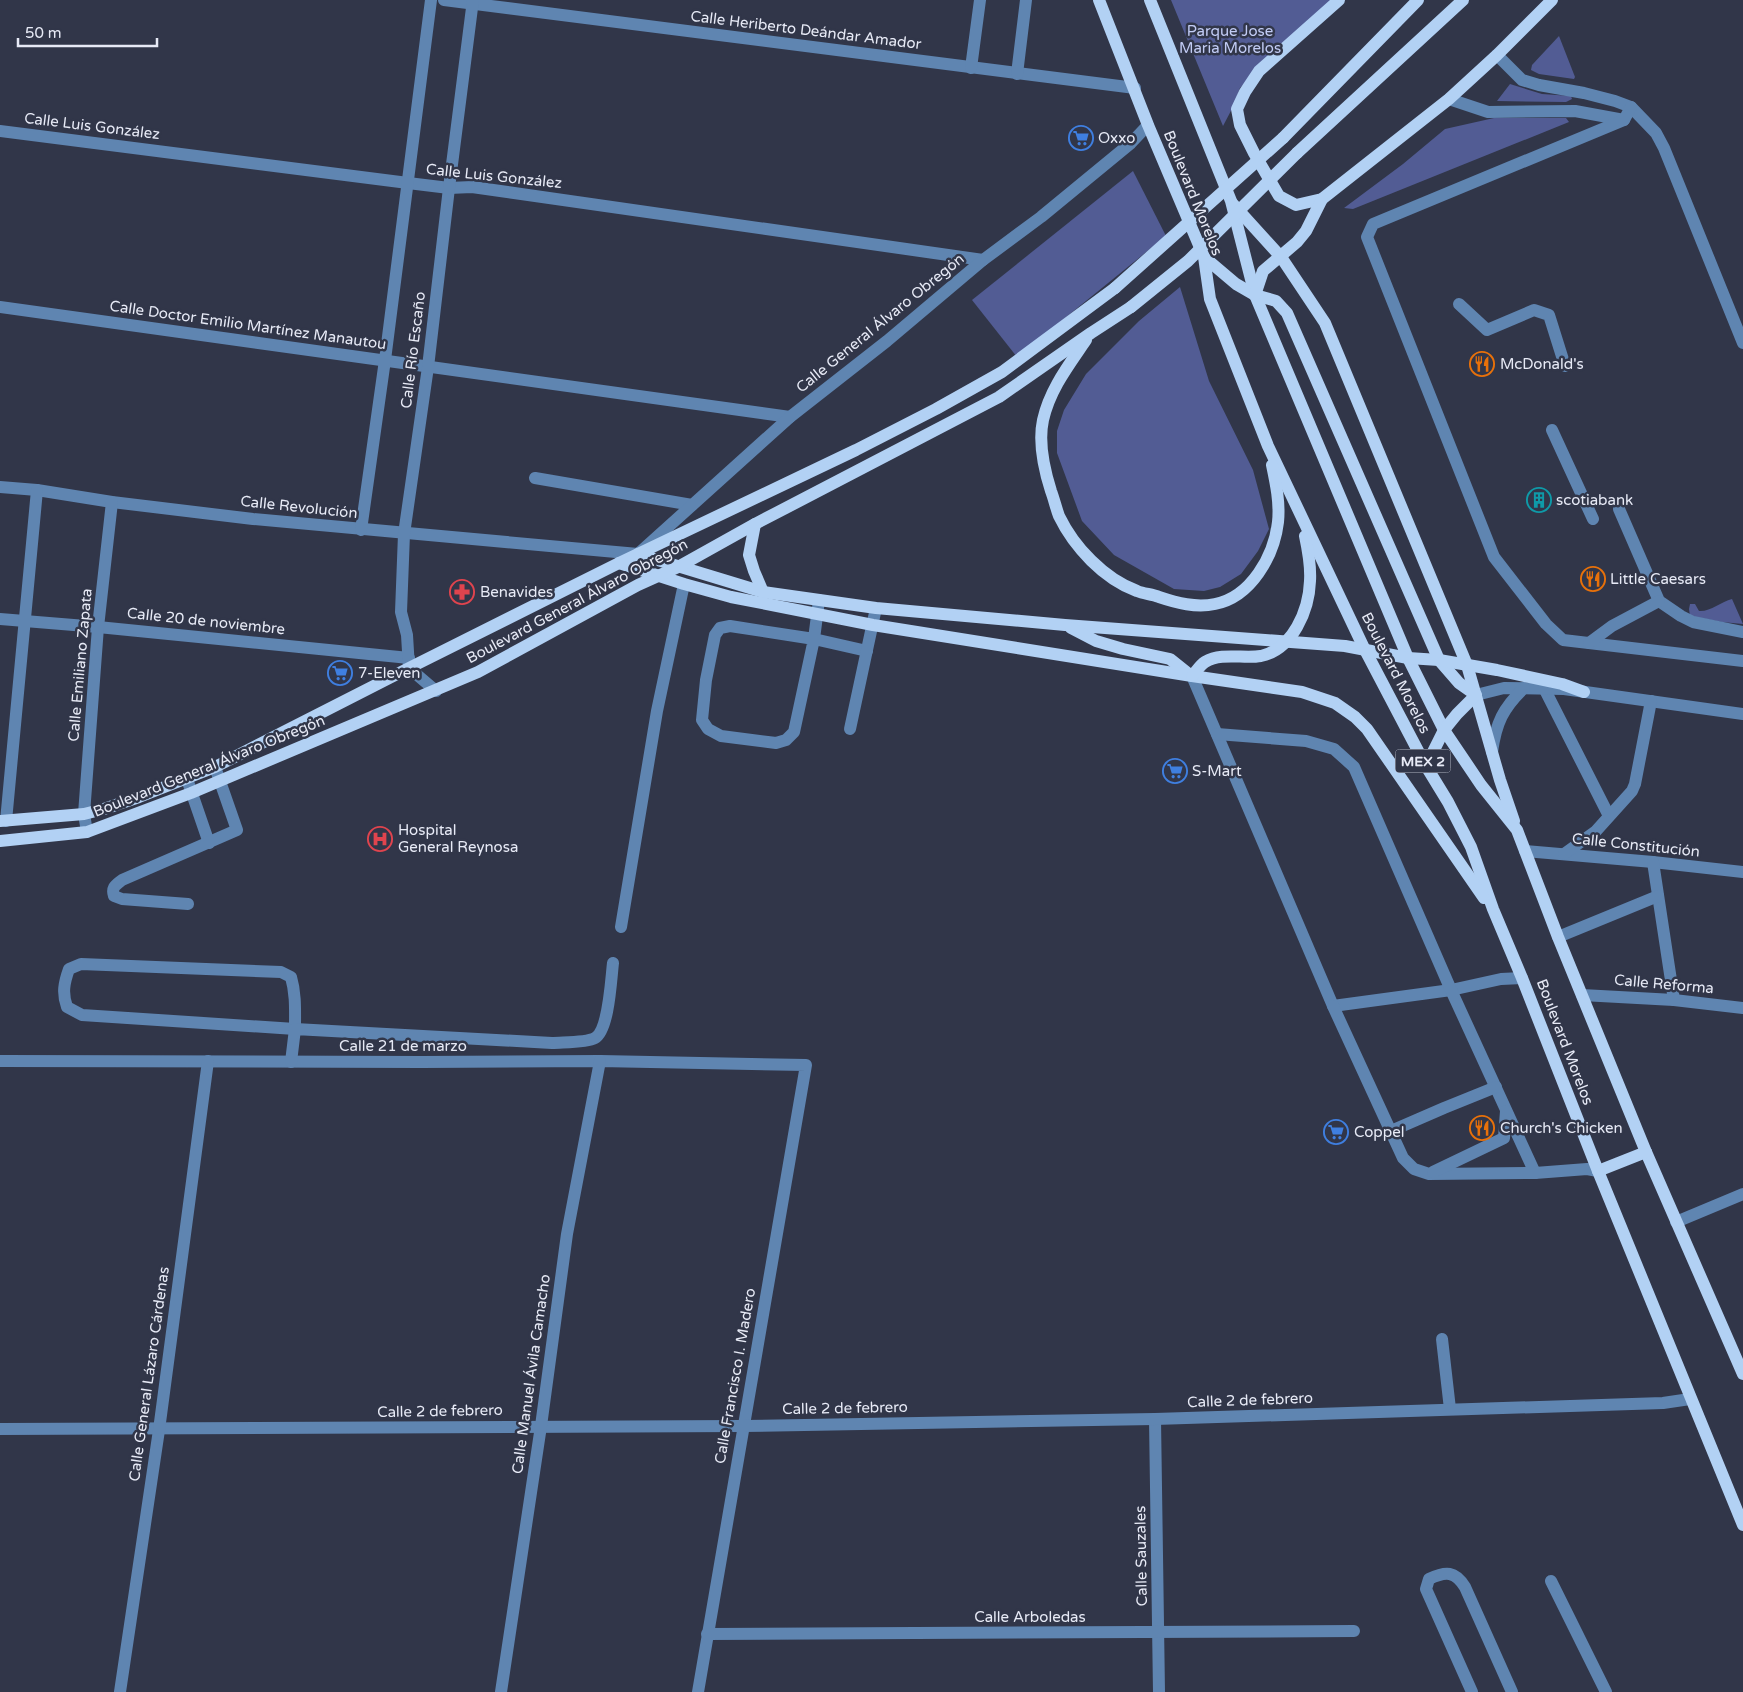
<svg xmlns="http://www.w3.org/2000/svg" width="1743" height="1692" font-family="'Varela Round',sans-serif">
  <rect width="100%" height="100%" fill="#313649"/>
  <g fill="#525c94">
    <polygon points="1171,0 1335,0 1263,63 1240,88 1234,105 1223,126"/>
    <polygon points="1559,36 1575,77 1574,79 1539,74 1531,70 1532,65"/>
    <polygon points="1510,84 1542,94 1571,96 1572,99 1566,102 1497,101"/>
    <polygon points="1494,118 1566,118 1569,122 1353,209 1344,208 1403,164 1445,129"/>
    <polygon points="1133,171 1166,236 1017,357 972,300"/>
    <polygon points="1180,287 1209,381 1253,470 1269,529 1258,551 1241,574 1220,587 1204,591 1174,589 1114,555 1082,521 1057,453 1057,431 1064,410 1086,374 1139,321"/>
    <path d="M1732 599 1743 624 1722 622 1690 616 1689 609 1690 604H1695L1699 611C1710 612 1721 602 1732 599Z"/>
  </g>
  <g fill="none" stroke-linecap="round" stroke-linejoin="round">
    <g stroke="#5f85b1" stroke-width="12">
      <polyline points="444,0 1135,88"/>
      <polyline points="1497,55 1522,80 1539,85 1584,93 1615,101 1631,107 1656,133 1664,148 1743,343"/>
      <polyline points="971,68 980,0"/>
      <polyline points="1017,74 1026,0"/>
      <polyline points="1449,99 1488,112 1575,111 1624,120"/>
      <polyline points="1631,107 1624,120 1373,224 1367,237 1494,557 1546,624 1563,640 1743,661"/>
      <polyline points="0,131 408,183 449,188 472,187 983,260"/>
      <polyline points="1459,304 1487,330 1534,310 1549,315 1565,366"/>
      <polyline points="0,307 790,417"/>
      <polyline points="1552,430 1593,519"/>
      <polyline points="535,478 692,505"/>
      <polyline points="0,487 37,490 112,502 253,519 638,554 790,417 887,341 983,260 1041,217 1131,143 1148,125"/>
      <polyline points="1619,509 1659,601 1681,616 1693,622 1743,632"/>
      <polyline points="361,530 385,360 431,0"/>
      <polyline points="819,600 814,639 794,732 786,740 776,743 721,736 708,729 702,720 706,680 715,635 720,628 730,626 814,639 867,651"/>
      <polyline points="0,619 98,627 409,658"/>
      <polyline points="1589,643 1612,626 1659,601"/>
      <polyline points="1192,676 1333,1006 1451,990 1501,979 1522,978"/>
      <polyline points="1544,688 1609,816"/>
      <polyline points="436,691 409,668 407,635 401,612 404,534 428,367 449,188 473,0"/>
      <polyline points="1476,695 1504,688 1564,689 1743,714"/>
      <polyline points="850,729 876,608"/>
      <polyline points="1217,734 1306,741 1334,749 1354,767 1451,990 1535,1173"/>
      <path d="M1492 752C1496 723 1503 708 1524 688"/>
      <polyline points="187,779 209,843"/>
      <polyline points="6,821 37,490"/>
      <polyline points="87,832 84,814 98,627 112,502"/>
      <polyline points="1525,851 1653,862 1743,872"/>
      <polyline points="1564,854 1596,831 1632,791 1635,784 1651,701"/>
      <polyline points="1653,862 1674,1000"/>
      <path d="M188 904 122 899 114 896C111 887 116 885 122 880L237 830 215 767"/>
      <polyline points="621,927 657,711 684,584"/>
      <polyline points="1558,937 1658,896"/>
      <path d="M81 964 281 972 291 977C296 994 295 1011 295 1029L82 1015 67 1007C62 993 64 983 69 969Z"/>
      <polyline points="1582,995 1674,1000 1743,1008"/>
      <polyline points="1333,1006 1403,1158 1414,1169 1429,1174 1535,1173 1587,1169 1598,1171"/>
      <polyline points="0,1061 422,1062 600,1061 806,1065 698,1692"/>
      <path d="M291 1062 295 1029 552 1043C563 1042 586 1043 595 1038 609 1030 611 979 613 963"/>
      <polyline points="1391,1131 1444,1108 1496,1087"/>
      <polyline points="1433,1172 1504,1138 1506,1111"/>
      <polyline points="1676,1222 1743,1194"/>
      <polyline points="1442,1339 1450,1409"/>
      <polyline points="1155,1419 1159,1692"/>
      <polyline points="0,1429 742,1426 1155,1419 1663,1403 1690,1399"/>
      <polyline points="1551,1581 1606,1692"/>
      <polyline points="707,1634 1354,1631"/>
      <polyline points="120,1692 159,1430 208,1061"/>
      <polyline points="501,1692 541,1426 567,1234 600,1061"/>
      <path d="M1472 1692 1426 1589 1429 1579C1446 1571 1455 1571 1465 1587L1512 1692"/>
    </g>
    <g stroke="#b2d1f4" stroke-width="12">
      <polyline points="1099,0 1148,125 1204,257 1210,299 1268,446 1364,648 1426,766 1448,802 1471,847 1493,909 1522,978 1598,1171 1743,1525"/>
      <polyline points="1150,0 1231,201 1255,295 1408,658 1444,730 1481,785 1517,830 1558,937 1646,1152 1743,1374"/>
      <polyline points="1339,0 1259,71 1245,92 1237,109 1240,125 1254,153 1279,196 1296,205 1322,199 1449,99 1497,55 1552,0"/>
      <polyline points="1283,138 1418,0"/>
      <polyline points="1297,153 1463,0"/>
      <polyline points="1232,203 1281,257 1325,323 1467,665 1500,780 1514,821"/>
      <polyline points="1204,257 1236,284 1255,295 1276,301 1287,313 1439,660 1459,683 1476,695 1457,714 1444,730 1426,766"/>
      <polyline points="1255,295 1263,271 1297,242 1306,231 1322,199"/>
      <path d="M1086 340C1069 365 1050 389 1043 420 1038 443 1044 469 1051 491 1054 499 1056 508 1059 516 1074 547 1104 579 1137 591 1144 594 1152 594 1159 597 1177 603 1196 608 1215 604 1251 597 1274 556 1278 522 1280 503 1276 484 1272 465"/>
      <polyline points="755,524 749,555 754,571 763,592"/>
      <polyline points="638,554 763,592 876,608 1065,625 1345,646 1408,658 1439,660 1497,670 1562,684 1584,692"/>
      <polyline points="619,563 684,584 731,597 873,625 1192,676 1302,692 1335,703 1355,717 1367,729 1484,898"/>
      <polyline points="1071,628 1096,641 1123,649 1170,659 1190,675"/>
      <path d="M1192 676C1196 672 1200 665 1205 662 1222 652 1243 659 1261 656 1293 649 1309 610 1310 581 1311 566 1308 550 1305 536"/>
      <polyline points="0,821 84,814 104,809 139,797 215,767 409,668 619,563 856,450 936,409 1002,372 1115,288"/>
      <polyline points="0,841 87,832 191,793 478,672 638,585 678,567 755,524 999,397 1091,333 1131,307"/>
      <polyline points="1598,1171 1646,1152"/>
    </g>
    <g stroke="#b2d1f4" stroke-width="12">
      <polyline points="1115,288 1283,138"/>
      <polyline points="1131,307 1188,261 1297,153"/>
    </g>
  </g>
  <defs>
    <symbol id="supermarket-ring" viewBox="-11 -11 22 22"><circle r="9.5" fill="#313649" stroke="#3f7fe0" stroke-width="1.5"/><path d="M-6-5.5h2.5l.6 2H6L4.5 2H-2.5L-4.4-4H-6ZM-1.5 3.2a1.3 1.3 0 1 0 .1 0ZM3 3.2a1.3 1.3 0 1 0 .1 0Z" fill="#3f7fe0"/></symbol>
    <symbol id="restaurant-ring" viewBox="-11 -11 22 22"><circle r="9.5" fill="#313649" stroke="#e8710a" stroke-width="1.5"/><path d="M-5-6h1v4h1v-4h1v4h1v-4h1v5L-1.5 .5V6h-2V.5L-5-1ZM5-6V6H3V1.5H1.5Q1.5-4 5-6Z" fill="#e8710a"/></symbol>
    <symbol id="building-ring" viewBox="-11 -11 22 22"><circle r="9.5" fill="#313649" stroke="#0f9aa8" stroke-width="1.5"/><path d="M-4-6H4V6H1V3H-1V6H-4ZM-2.5-4.3h1.7v1.8h-1.7ZM.8-4.3h1.7v1.8H.8ZM-2.5-1h1.7V.8h-1.7ZM.8-1h1.7V.8H.8Z" fill="#0f9aa8"/></symbol>
    <symbol id="pharmacy-ring" viewBox="-11 -11 22 22"><circle r="9.5" fill="#313649" stroke="#e0444e" stroke-width="1.5"/><path d="M-2-6h4v4h4v4h-4v4h-4v-4h-4v-4h4Z" fill="#e0444e"/></symbol>
    <symbol id="hospital-ring" viewBox="-11 -11 22 22"><circle r="9.5" fill="#313649" stroke="#e0444e" stroke-width="1.5"/><path d="M-5-5h3v3.5h4V-5h3V5h-3V1.5h-4V5h-3Z" fill="#e0444e"/></symbol>
  </defs>
  <g fill-rule="evenodd">
    <use href="#supermarket-ring" x="1067" y="124" width="28" height="28"/>
    <use href="#restaurant-ring" x="1468" y="350" width="28" height="28"/>
    <use href="#building-ring" x="1525" y="486" width="28" height="28"/>
    <use href="#restaurant-ring" x="1579" y="565" width="28" height="28"/>
    <use href="#pharmacy-ring" x="448" y="578" width="28" height="28"/>
    <use href="#supermarket-ring" x="326" y="659" width="28" height="28"/>
    <use href="#supermarket-ring" x="1161" y="757" width="28" height="28"/>
    <use href="#hospital-ring" x="366" y="825" width="28" height="28"/>
    <use href="#restaurant-ring" x="1468" y="1114" width="28" height="28"/>
    <use href="#supermarket-ring" x="1322" y="1118" width="28" height="28"/>
  </g>
  <g text-anchor="middle" dominant-baseline="central" stroke-width="5" stroke-linejoin="round" paint-order="stroke">
    <rect fill="#313649" stroke="#b0b4c2" stroke-width="1" x="1395.5" y="749.5" width="55" height="23" rx="4"/>
    <g font-size="14" font-weight="bold" fill="#e7eaf6">
      <text x="1423" y="761">MEX 2</text>
    </g>
    <g font-size="15" fill="#e7eaf6" stroke="#313649">
      <text transform="translate(806 30) rotate(7)">Calle Heriberto Deándar Amador</text>
      <text transform="translate(92 126) rotate(7)">Calle Luis González</text>
      <text transform="translate(494 176) rotate(6)">Calle Luis González</text>
      <text transform="translate(1193 193) rotate(68)">Boulevard Morelos</text>
      <text transform="translate(880 323) rotate(-39)">Calle General Álvaro Obregón</text>
      <text transform="translate(248 325) rotate(8)">Calle Doctor Emilio Martínez Manautou</text>
      <text transform="translate(413 350) rotate(-83)">Calle Río Escaño</text>
      <text transform="translate(299 507) rotate(6)">Calle Revolución</text>
      <text transform="translate(577 601) rotate(-28)">Boulevard General Álvaro Obregón</text>
      <text transform="translate(206 621) rotate(6)">Calle 20 de noviembre</text>
      <text transform="translate(80 665) rotate(-85)">Calle Emiliano Zapata</text>
      <text transform="translate(1396 673) rotate(63)">Boulevard Morelos</text>
      <text transform="translate(209 766) rotate(-22)">Boulevard General Álvaro Obregón</text>
      <text transform="translate(1636 845) rotate(6)">Calle Constitución</text>
      <text transform="translate(1664 984) rotate(5)">Calle Reforma</text>
      <text transform="translate(1565 1042) rotate(69)">Boulevard Morelos</text>
      <text x="403" y="1046">Calle 21 de marzo</text>
      <text transform="translate(149 1374) rotate(-82)">Calle General Lázaro Cárdenas</text>
      <text transform="translate(531 1374) rotate(-82)">Calle Manuel Ávila Camacho</text>
      <text transform="translate(735 1376) rotate(-80)">Calle Francisco I. Madero</text>
      <text transform="translate(1250 1400) rotate(-2)">Calle 2 de febrero</text>
      <text transform="translate(845 1408) rotate(-1)">Calle 2 de febrero</text>
      <text transform="translate(440 1411) rotate(-1)">Calle 2 de febrero</text>
      <text transform="translate(1141 1556) rotate(-91)">Calle Sauzales</text>
      <text x="1030" y="1617">Calle Arboledas</text>
    </g>
    <g font-size="15" fill="#c2ccf5" stroke="#313649">
      <text x="1230" y="31">Parque Jose<tspan x="1230" dy="17">Maria Morelos</tspan></text>
    </g>
    <g font-size="15" fill="#e7eaf6" stroke="#313649" text-anchor="start">
      <text x="1098" y="138">Oxxo</text>
      <text x="1500" y="364">McDonald's</text>
      <text x="1556" y="500">scotiabank</text>
      <text x="1610" y="579">Little Caesars</text>
      <text x="480" y="592">Benavides</text>
      <text x="358" y="673">7-Eleven</text>
      <text x="1192" y="771">S-Mart</text>
      <text x="398" y="830">Hospital<tspan x="398" dy="17">General Reynosa</tspan></text>
      <text x="1500" y="1128">Church's Chicken</text>
      <text x="1354" y="1132">Coppel</text>
    </g>
  </g>
  <path d="M18 38v8h139v-8" fill="none" stroke="#e7eaf6" stroke-width="2.5"/>
  <text x="25" y="38" font-size="15" fill="#e7eaf6" stroke="#313649" stroke-width="4" paint-order="stroke">50 m</text>
</svg>
